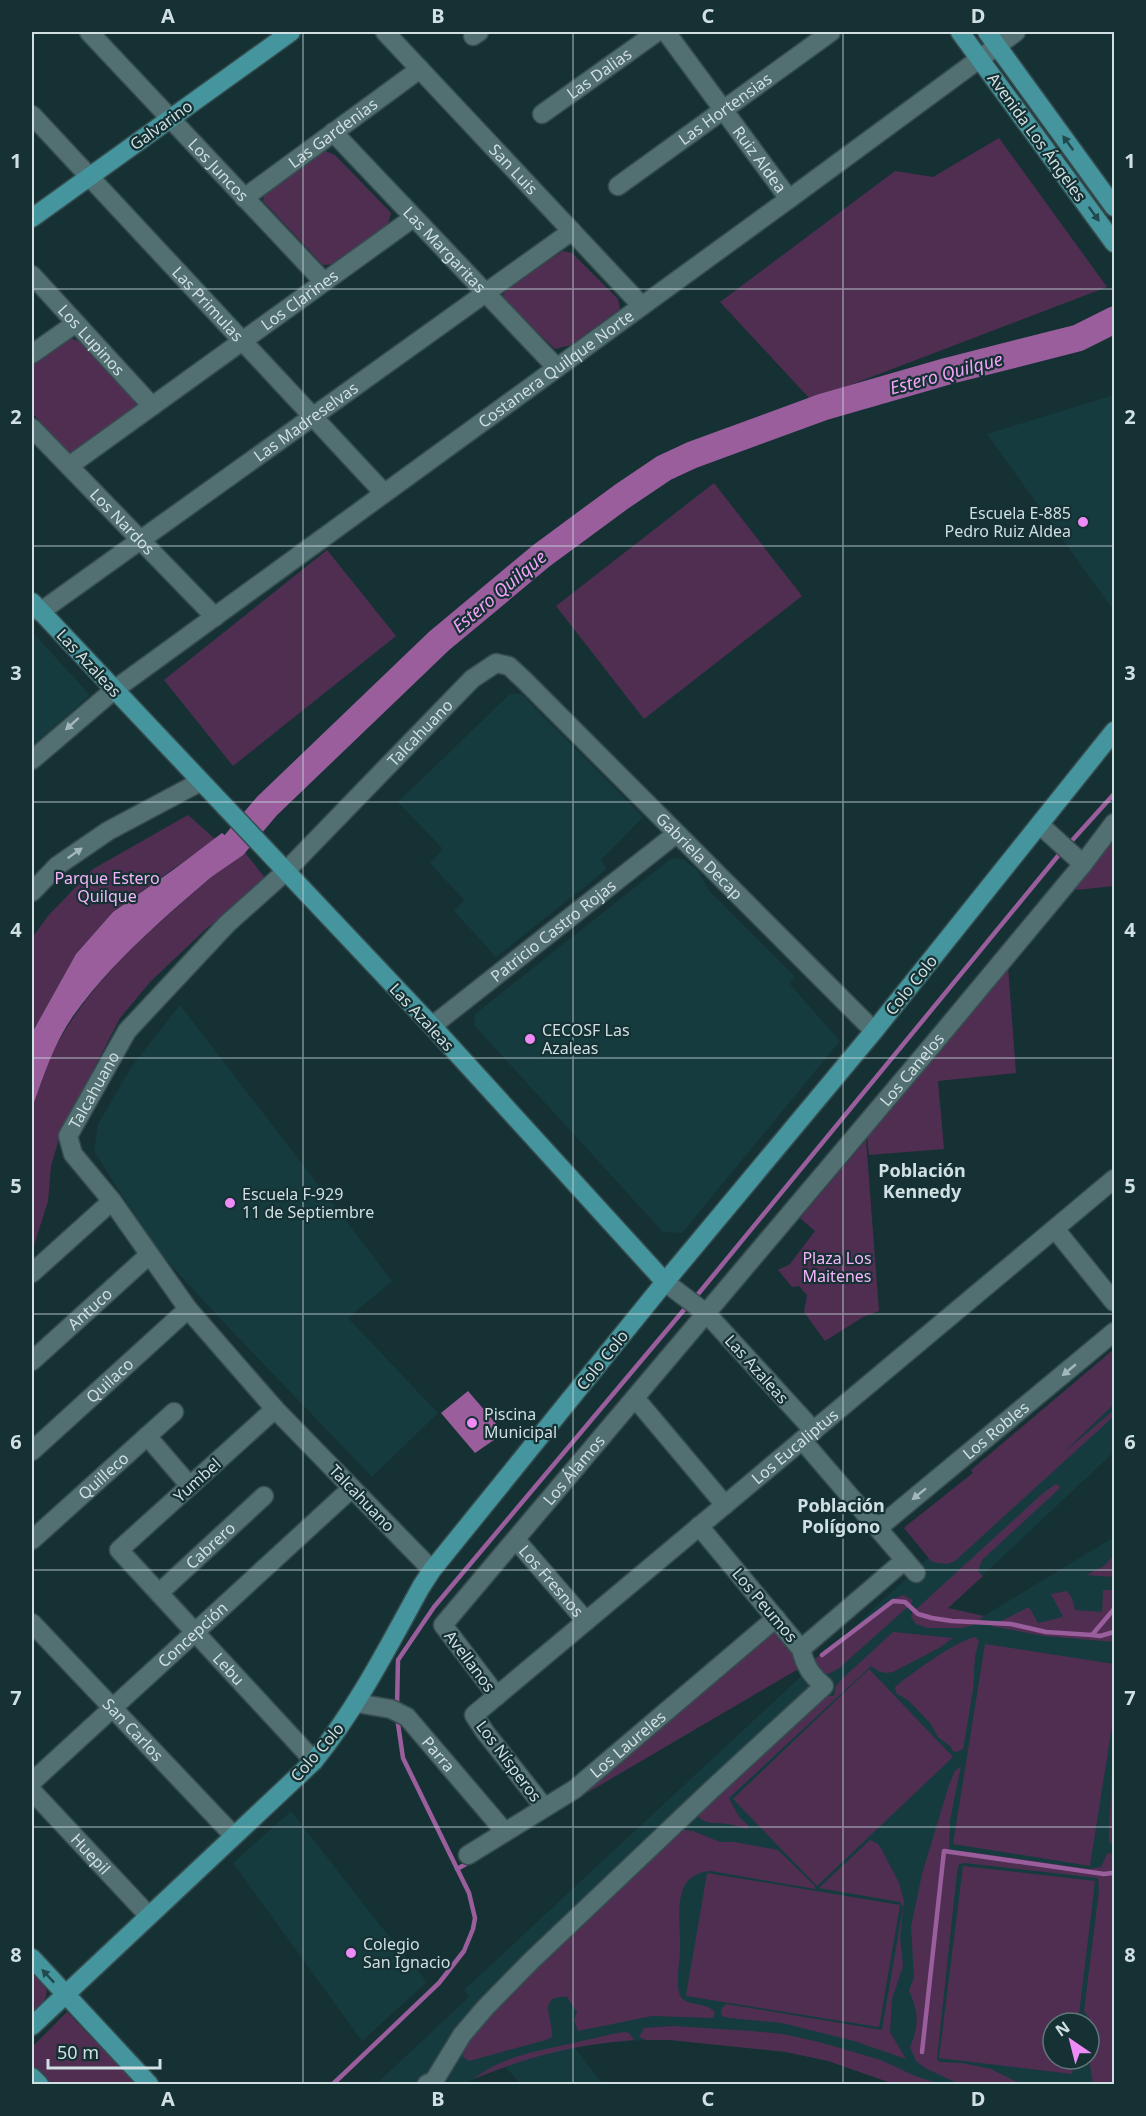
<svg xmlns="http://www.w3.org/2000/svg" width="1146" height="2116" font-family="'Noto Sans',sans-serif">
  <rect width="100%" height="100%" fill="#163134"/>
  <g fill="#153b3f" fill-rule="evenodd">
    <polygon points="1114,395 1114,611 987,434"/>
    <polygon points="32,632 90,695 32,746"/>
    <polygon points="510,694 521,694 643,817 601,860 607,869 496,957 454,911 464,900 430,863 443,849 398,802"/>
    <polygon points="672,858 683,859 697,870 711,893 795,977 789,983 840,1041 682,1233 663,1232 474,1025 475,1014"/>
    <polygon points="180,1005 392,1281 348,1318 438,1413 372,1477 229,1328 157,1250 94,1151 98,1124 132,1066"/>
    <path d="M1114 1385V1452L948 1608 984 1616 1114 1537V2084H894L828 2061 786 2052 670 2040H646L599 2043 574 2047 601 2082 598 2084H521L504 2066 463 2084H376L469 1997 464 1990ZM1053 2023H1089V2059H1053Z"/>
    <polygon points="291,1811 379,1924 427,1982 362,2041 233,1863"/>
  </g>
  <g fill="#502e52">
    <polygon points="999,138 1107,287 811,400 720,302 895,171 933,177"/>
    <polygon points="323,150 335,155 391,213 388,224 335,264 323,265 263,201 264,192"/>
    <polygon points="563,251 572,253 618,299 620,309 571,345 555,349 501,298 506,289"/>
    <polygon points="68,337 80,342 137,400 134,411 80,451 69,452 32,413 32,363"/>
    <polygon points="714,483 802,596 644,719 556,606"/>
    <polygon points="327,550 396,636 233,766 164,680"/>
    <polygon points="188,815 215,839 113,912 76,954 32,1033 32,938 48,916 93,869"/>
    <polygon points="1114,837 1114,886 1076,890 1076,885"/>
    <path d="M243 850 265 878 243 903 208 927 151 981 120 1018 61 1132 51 1166 48 1201 32 1252C32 1217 32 1182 32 1147 32 1134 29 1118 32 1106 61 995 161 922 243 850Z"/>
    <polygon points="1008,967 1016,1073 938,1081 944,1149 869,1155 867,1136"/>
    <polygon points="866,1140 879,1311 863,1317 825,1341 804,1312 807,1295 799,1286 792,1287 778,1270 790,1264 815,1231 800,1218"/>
    <polygon points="1114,1349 1114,1404 1063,1453 1114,1410 1114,1416 955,1561 947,1564 932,1562 904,1528 906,1526 973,1473 971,1470"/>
    <polygon points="1058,1484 1060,1488 982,1560 978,1571 983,1576 948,1608 984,1616 973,1625 963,1628 928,1628 916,1624 911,1617 912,1613 1042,1494 1054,1485"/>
    <polygon points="1114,1555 1114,1577 1086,1575 1104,1566"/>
    <polygon points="1103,1590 1114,1590 1114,1642 1044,1636 991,1626 1029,1607 1038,1623 1063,1617 1051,1594 1067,1591 1072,1598 1075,1610 1102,1612"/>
    <polygon points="903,1595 912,1600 912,1603 838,1669 828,1674 821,1673 812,1661 891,1600"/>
    <polygon points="776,1618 805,1665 580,1797 575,1789"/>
    <path d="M893 1632 953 1638 939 1648 893 1672C883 1674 879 1672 871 1666L729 1798 739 1817 748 1825V1829C740 1828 735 1825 728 1824 715 1822 705 1826 696 1814L824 1696H834L836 1686 842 1679Z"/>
    <path d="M975 1637 979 1641 975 1656 973 1690 963 1749 957 1752 953 1751 951 1747 938 1737 930 1723 909 1701 896 1693 895 1687C912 1673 954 1642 975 1637Z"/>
    <polygon points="985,1644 1114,1664 1114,1713 1090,1866 953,1844"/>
    <polygon points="869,1669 953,1757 817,1886 733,1799"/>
    <polygon points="1114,1751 1114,1848 1109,1841 1109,1831 1112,1767"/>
    <path d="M961 1766 950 1820 949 1852 963 1851 1089 1869 1101 1867 1107 1854 1111 1853 1114 1857V2084H1093L1089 2059V2018L1084 2011 1099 1890 1098 1878 965 1863 959 1864 957 1872 937 2059 939 2062 962 2063 991 2069 1019 2083 1051 2084H959L925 2068 916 2061 910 2047C919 2026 919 2012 909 1991L914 1977 911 1927 922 1874 949 1785 955 1771Z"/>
    <path d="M684 1830 693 1831 720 1842H735L778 1850 815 1886V1889L711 1871C669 1873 681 1921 680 1949 680 1963 675 1982 680 1995 684 2007 705 2001 715 2012L713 2018 652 2016 578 2031 574 2020 577 2012 567 1997C535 1994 554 2022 552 2037L546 2040 469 2061 463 2057 462 2047 491 2010 677 1833Z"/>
    <polygon points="870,1840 878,1844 882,1850 899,1883 904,1901 900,1937 903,1966 892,1999 890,2032 906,2059 854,2041 782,2023 729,2018 722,2016 721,2010 726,2004 882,2030 903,1907 900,1902 819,1888"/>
    <polygon points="963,1866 1095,1881 1078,2023 1053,2023 1053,2059 1074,2059 1072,2074 939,2058"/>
    <polygon points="707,1873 900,1905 879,2027 686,1996"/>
    <path d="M32 1969C49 1990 54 1993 32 2013Z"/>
    <polygon points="67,2012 136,2084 50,2084 32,2065 32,2047"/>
    <polygon points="673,2026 752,2031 783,2034 819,2042 881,2060 915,2076 940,2084 894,2084 828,2061 786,2052 670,2040 646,2040 639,2037 644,2028"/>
    <path d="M624 2032 629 2033 634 2040C578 2044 526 2057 474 2079 500 2057 537 2051 569 2044 588 2040 605 2035 624 2032Z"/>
  </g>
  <g fill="#9a5e9d">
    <path d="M222 833 243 850C184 901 119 952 73 1016 54 1043 43 1077 32 1108V1033L76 954 113 912 173 870Z"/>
    <polygon points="468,1391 504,1433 475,1453 441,1413"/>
  </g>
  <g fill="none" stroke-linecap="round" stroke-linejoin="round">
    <g stroke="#9a5e9d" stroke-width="4.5">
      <polyline points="1068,845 1114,794"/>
      <polyline points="694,1299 1062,851"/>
      <polyline points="1092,1635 1100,1636 1114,1632"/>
      <polyline points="822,1655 893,1601 905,1602 918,1614 932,1618 952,1621 1011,1624 1046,1632 1092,1635 1114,1609"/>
      <polyline points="397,1706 398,1660 434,1607 688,1305"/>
      <polyline points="457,1869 466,1864"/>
      <polyline points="922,2052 944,1851 1104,1874 1112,1873"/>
      <polyline points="333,2084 439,1983 464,1951 473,1929 475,1918 469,1893 403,1758 397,1717"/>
    </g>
    <polyline stroke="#9a5e9d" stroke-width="27" points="205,865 234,845 267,806 439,641 541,556 621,497 664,468 692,455 823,407 948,371 1078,338 1114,320"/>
    <defs>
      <g id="minor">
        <path id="s1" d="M89 32 324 282"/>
        <path id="s2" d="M385 32 642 306"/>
        <path id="s3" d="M666 32 789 199"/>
        <polyline points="473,36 479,32"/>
        <path id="s4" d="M542 114 657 32"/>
        <path id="s5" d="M32 115 384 493"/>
        <path id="s6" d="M333 132 557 368"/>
        <path id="s7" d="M618 186 831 32"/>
        <path id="s8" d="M244 198 420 69"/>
        <path id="s9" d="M32 275 152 406"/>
        <polyline points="32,354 76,323"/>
        <path id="s10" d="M32 428 215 617"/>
        <path id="s11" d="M69 466 413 218"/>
        <path id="s12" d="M40 612 572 231"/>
        <path id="s13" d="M32 760 114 690 789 199 1016 32"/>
        <polyline points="1040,825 1083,864"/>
        <polyline points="32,892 57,866 108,831 200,782"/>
        <path id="s14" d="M432 1026 676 834"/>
        <polyline points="1055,1229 1114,1302"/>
        <polyline points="32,1273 112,1201"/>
        <polyline points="665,1282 707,1314 814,1431"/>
        <path id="s15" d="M32 1361 149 1255"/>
        <polyline points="635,1398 725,1505"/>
        <path id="s16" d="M275 1409 119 1550 314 1761"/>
        <polyline points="147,1436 190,1486"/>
        <polyline points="802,1440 916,1573"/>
        <path id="s17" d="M32 1451 188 1309"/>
        <path id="s18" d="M878 1528 1114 1332"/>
        <path id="s19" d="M32 1540 174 1412"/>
        <path id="s20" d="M516 1540 586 1621"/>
        <path id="s21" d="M432 1570 275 1409 188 1309 112 1201 73 1154 68 1136 127 1031 227 924 285 872 472 679 496 663 509 666 524 680 874 1031"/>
        <path id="s22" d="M159 1593 264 1496"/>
        <path id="s23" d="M32 1623 234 1836"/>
        <polyline points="801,1649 905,1560"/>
        <path id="s24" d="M497 1696 443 1625 935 1042 1083 864 1114 823"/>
        <path id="s25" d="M356 1703 391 1709 407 1717 505 1832"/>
        <path id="s26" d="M32 1782 352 1488"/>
        <path id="s27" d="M32 1791 149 1916"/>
        <path id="s28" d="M544 1807 485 1732 474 1715 1114 1179"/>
        <path id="s29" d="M468 1855 575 1789 776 1618"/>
        <path d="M427 2084 434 2081 462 2035 485 2008 531 1961 710 1791 824 1686C811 1675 805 1666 801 1649L699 1526"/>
      </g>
      <g id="major">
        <polyline points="960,32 1114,243"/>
        <polyline points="987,32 1114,207"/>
        <polyline points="32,218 291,32"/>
        <polyline points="32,602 432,1026 665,1282"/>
        <polyline points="32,1958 149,2084"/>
        <path d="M32 2026 314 1761C357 1708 388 1647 421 1587L432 1570 665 1282 874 1031 1114 731"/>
        <polyline points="32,2077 39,2084"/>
      </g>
    </defs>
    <use href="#minor" stroke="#364c4f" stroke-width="21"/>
    <use href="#major" stroke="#364c4f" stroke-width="21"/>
    <use href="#minor" stroke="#526f72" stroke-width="18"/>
    <use href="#major" stroke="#44959d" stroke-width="18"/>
  </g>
  <defs><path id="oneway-solid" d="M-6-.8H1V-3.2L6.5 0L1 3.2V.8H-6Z" transform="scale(1.5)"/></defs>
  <g fill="#224a4e">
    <use href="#oneway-solid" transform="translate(1068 143) rotate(-126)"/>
    <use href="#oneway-solid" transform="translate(1094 214) rotate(54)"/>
    <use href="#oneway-solid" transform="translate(48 1976) rotate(-133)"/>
  </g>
  <g fill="#a4b8ba">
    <use href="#oneway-solid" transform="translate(72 724) rotate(138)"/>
    <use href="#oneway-solid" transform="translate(75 853) rotate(-35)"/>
    <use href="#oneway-solid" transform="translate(1069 1370) rotate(140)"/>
    <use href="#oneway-solid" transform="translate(919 1494) rotate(141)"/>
  </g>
  <path fill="none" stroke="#d0dfe1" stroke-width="1.5" stroke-opacity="0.55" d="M303 32V2084M573 32V2084M843 32V2084M32 289H1114M32 546H1114M32 802H1114M32 1058H1114M32 1314H1114M32 1570H1114M32 1827H1114"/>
  <g fill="#ef8bf6" stroke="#163134" stroke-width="2">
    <circle cx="1083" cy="522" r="6"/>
    <circle cx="530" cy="1039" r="6"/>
    <circle cx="230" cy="1203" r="6"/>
    <circle cx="472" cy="1423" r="6"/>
    <circle cx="351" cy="1953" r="6"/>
  </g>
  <g text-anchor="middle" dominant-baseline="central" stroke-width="4.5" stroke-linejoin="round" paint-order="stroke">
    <g font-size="16" fill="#d0dfe1" stroke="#163134">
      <text stroke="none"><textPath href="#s4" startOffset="70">Las Dalias</textPath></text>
      <text stroke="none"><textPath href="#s7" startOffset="132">Las Hortensias</textPath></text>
      <text transform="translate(161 125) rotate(-36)">Galvarino</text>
      <text stroke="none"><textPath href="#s8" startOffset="110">Las Gardenias</textPath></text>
      <text transform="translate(1037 137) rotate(54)">Avenida Los Ángeles</text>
      <text stroke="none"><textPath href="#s3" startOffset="158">Ruiz Aldea</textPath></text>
      <text stroke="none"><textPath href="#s2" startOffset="188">San Luis</textPath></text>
      <text stroke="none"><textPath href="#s1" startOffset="189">Los Juncos</textPath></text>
      <text stroke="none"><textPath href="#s6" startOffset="162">Las Margaritas</textPath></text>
      <text stroke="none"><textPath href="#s11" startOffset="284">Los Clarines</textPath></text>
      <text stroke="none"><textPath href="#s5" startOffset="258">Las Primulas</textPath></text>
      <text stroke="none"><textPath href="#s9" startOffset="88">Los Lupinos</textPath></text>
      <text stroke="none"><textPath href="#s13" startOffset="654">Costanera Quilque Norte</textPath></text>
      <text stroke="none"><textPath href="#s12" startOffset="327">Las Madreselvas</textPath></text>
      <text stroke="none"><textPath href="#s10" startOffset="130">Los Nardos</textPath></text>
      <text transform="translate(89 663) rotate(47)">Las Azaleas</text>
      <text stroke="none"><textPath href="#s21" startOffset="1108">Talcahuano</textPath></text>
      <text stroke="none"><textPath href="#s21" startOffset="1494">Gabriela Decap</textPath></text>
      <text stroke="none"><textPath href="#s14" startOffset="154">Patricio Castro Rojas</textPath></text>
      <text transform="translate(911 985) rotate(-51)">Colo Colo</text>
      <text transform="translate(422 1017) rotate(47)">Las Azaleas</text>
      <text stroke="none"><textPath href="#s24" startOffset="816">Los Canelos</textPath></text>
      <text stroke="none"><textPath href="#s21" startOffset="622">Talcahuano</textPath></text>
      <text stroke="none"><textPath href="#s15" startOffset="78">Antuco</textPath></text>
      <text transform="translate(602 1360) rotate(-51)">Colo Colo</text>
      <text transform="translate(757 1369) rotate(48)">Las Azaleas</text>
      <text stroke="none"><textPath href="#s17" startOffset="105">Quilaco</textPath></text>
      <text stroke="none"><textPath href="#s18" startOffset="153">Los Robles</textPath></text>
      <text stroke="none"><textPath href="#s28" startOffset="534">Los Eucaliptus</textPath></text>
      <text stroke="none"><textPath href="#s24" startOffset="292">Los Álamos</textPath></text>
      <text stroke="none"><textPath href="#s19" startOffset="96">Quilleco</textPath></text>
      <text transform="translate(197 1480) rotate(-42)">Yumbel</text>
      <text transform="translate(362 1498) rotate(46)">Talcahuano</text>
      <text stroke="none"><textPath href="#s22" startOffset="70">Cabrero</textPath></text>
      <text stroke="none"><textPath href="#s20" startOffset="54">Los Fresnos</textPath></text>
      <text transform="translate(765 1605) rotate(50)">Los Peumos</text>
      <text stroke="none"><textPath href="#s26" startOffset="218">Concepción</textPath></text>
      <text transform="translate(470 1661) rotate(53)">Avellanos</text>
      <text stroke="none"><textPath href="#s16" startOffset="372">Lebu</textPath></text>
      <text stroke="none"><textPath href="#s23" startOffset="147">San Carlos</textPath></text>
      <text stroke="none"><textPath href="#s29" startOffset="195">Los Laureles</textPath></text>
      <text transform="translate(317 1752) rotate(-49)">Colo Colo</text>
      <text stroke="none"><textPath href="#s25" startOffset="102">Parra</textPath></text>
      <text transform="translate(509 1761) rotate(53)">Los Nísperos</text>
      <text stroke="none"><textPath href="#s27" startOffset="86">Huepil</textPath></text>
    </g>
    <g font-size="16" fill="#d0dfe1" stroke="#163134" text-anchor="start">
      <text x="1071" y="513" text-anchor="end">Escuela E-885<tspan x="1071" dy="18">Pedro Ruiz Aldea</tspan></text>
      <text x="542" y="1030">CECOSF Las<tspan x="542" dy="18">Azaleas</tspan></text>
      <text x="242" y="1194">Escuela F-929<tspan x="242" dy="18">11 de Septiembre</tspan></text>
      <text x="484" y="1414">Piscina<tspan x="484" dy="18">Municipal</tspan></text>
      <text x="363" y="1944">Colegio<tspan x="363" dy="18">San Ignacio</tspan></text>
    </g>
    <g font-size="16" fill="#f6b5fa" stroke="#163134">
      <text x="107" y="878">Parque Estero<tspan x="107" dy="18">Quilque</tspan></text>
      <text x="837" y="1258">Plaza Los<tspan x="837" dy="18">Maitenes</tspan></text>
    </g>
    <g font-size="18" font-style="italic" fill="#f4a2f9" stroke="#163134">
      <text transform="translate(946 373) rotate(-15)">Estero Quilque</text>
      <text transform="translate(499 591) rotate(-40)">Estero Quilque</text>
    </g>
    <g font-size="18" font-weight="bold" fill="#d0dfe1" stroke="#163134">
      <text x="922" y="1170">Población<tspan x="922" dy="21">Kennedy</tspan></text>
      <text x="841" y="1505">Población<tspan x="841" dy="21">Polígono</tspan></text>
    </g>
  </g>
  <rect width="1146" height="2116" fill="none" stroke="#163134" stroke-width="66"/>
  <g transform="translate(1071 2041) rotate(325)"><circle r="28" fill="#163134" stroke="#607779" stroke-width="1.5"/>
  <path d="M0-4.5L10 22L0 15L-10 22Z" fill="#ef8bf6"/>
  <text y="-9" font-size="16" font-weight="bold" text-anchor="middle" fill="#d0dfe1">N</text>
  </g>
  <path d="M48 2059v9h112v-9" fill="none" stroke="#d0dfe1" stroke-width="3"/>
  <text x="57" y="2059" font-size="18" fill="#d0dfe1" stroke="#163134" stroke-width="4.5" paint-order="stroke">50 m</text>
  <rect x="33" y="33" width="1080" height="2050" fill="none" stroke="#d0dfe1" stroke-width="2"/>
  <g font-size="20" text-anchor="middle" font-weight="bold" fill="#d0dfe1">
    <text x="168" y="23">A</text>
    <text x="438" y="23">B</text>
    <text x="708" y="23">C</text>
    <text x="978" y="23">D</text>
    <text x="16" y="168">1</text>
    <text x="1130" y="168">1</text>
    <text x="16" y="424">2</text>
    <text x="1130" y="424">2</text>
    <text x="16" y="680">3</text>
    <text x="1130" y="680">3</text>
    <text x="16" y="937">4</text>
    <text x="1130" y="937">4</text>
    <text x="16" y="1193">5</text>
    <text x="1130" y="1193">5</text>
    <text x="16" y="1449">6</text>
    <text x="1130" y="1449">6</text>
    <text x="16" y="1705">7</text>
    <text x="1130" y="1705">7</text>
    <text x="16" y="1962">8</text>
    <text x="1130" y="1962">8</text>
    <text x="168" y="2106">A</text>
    <text x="438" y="2106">B</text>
    <text x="708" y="2106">C</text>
    <text x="978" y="2106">D</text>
  </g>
</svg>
